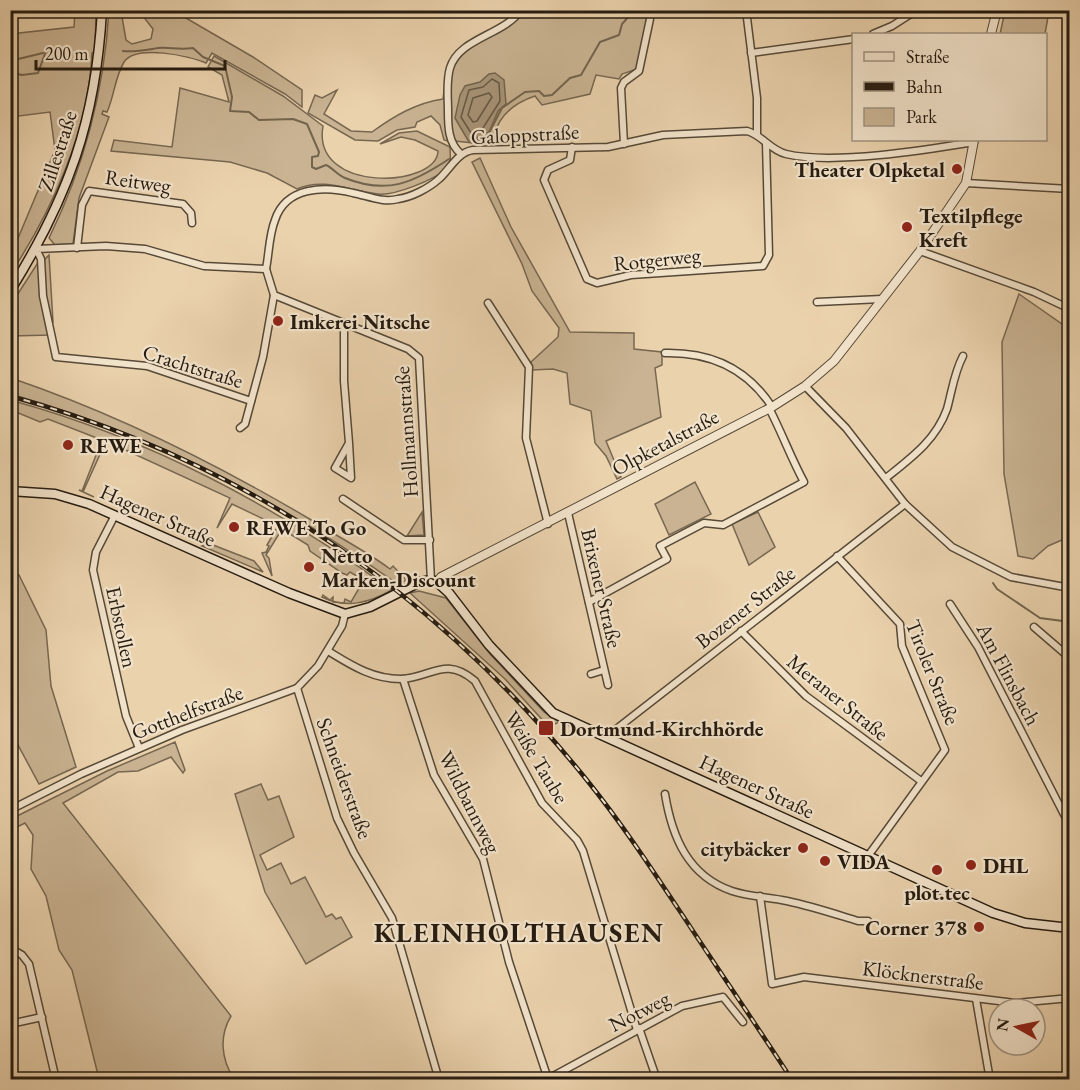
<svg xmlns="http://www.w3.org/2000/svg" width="1080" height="1090" font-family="'EB Garamond',serif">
  <rect width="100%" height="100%" fill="#ead2ad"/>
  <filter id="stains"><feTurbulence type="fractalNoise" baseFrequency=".00333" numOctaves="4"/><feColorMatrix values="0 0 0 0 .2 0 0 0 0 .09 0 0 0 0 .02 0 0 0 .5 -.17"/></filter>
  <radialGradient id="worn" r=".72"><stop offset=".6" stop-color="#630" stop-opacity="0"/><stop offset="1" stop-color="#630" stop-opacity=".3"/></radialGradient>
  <g fill="#c9b392" stroke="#776751" stroke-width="1.5">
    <path d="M646 10 649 15 637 69 622 74 619 79 596 75 590 94 542 105 535 96C514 103 499 115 494 136L473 143 455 141C444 116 444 75 459 52L522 11Z"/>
    <path d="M75 11H96L95 51 92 53C89 129 52 211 11 273V247L16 243 55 150 50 112 11 117 10 34 74 27Z"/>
    <path d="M109 11H121L126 40 132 44 151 39 153 29 139 11H174L253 57 302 90V107L285 94 212 53 206 63C190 56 136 44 124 62 115 77 114 97 107 112L103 111 102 114 109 117 79 198 73 244 55 245 49 238C85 165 104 92 109 11Z"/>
    <polygon points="1005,11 1049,11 1045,34 1000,34"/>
    <path d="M214 56 283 96 323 126C311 194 437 188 438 151L415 140 401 137 380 144 399 133 417 131 450 147C450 154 452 163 446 169 434 180 394 196 378 194 350 191 324 177 297 189L267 173 230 162 111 151 114 140 172 147 180 88 229 102 222 75 208 67Z"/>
    <path d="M446 76 448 141 444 140 440 125 431 116 417 122 415 127 397 130 378 141 355 140 308 113 315 95 322 98 337 90 324 114 351 131 372 132C394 116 416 103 443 99Z"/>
    <polygon points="480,158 511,227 570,332 634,333 634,349 662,352 662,365 655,368 661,417 606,441 621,477 617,479 606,456 595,443 591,411 570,404 567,373 553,369 532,370 531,362 558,337 559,328 532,291 522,264 472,162"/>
    <path d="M49 255 53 322H50C45 301 43 281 44 260Z"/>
    <polygon points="39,261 51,335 11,336 10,306"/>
    <polygon points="1019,294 1069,329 1069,537 1048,546 1033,559 1018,556 1004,474 1002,342"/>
    <path d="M11 378C117 414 217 464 313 521 338 537 368 552 390 569L393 566 406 580 399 585C273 496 158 438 11 394Z"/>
    <path d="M10 400C150 438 275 506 392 590 369 603 346 609 322 597L323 595 330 600 333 597V602L344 603 345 599 351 602 361 585 357 582 360 578 350 572 347 575 342 573 310 551 308 545 282 529 266 555 269 558 272 576 262 553 266 552 269 546 267 545 278 526 232 504 217 528 230 498 106 441 83 492 94 497 79 490 82 491 102 440 48 419 40 422 11 410Z"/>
    <polygon points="695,482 711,514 669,535 655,504"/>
    <polygon points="422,512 424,535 407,536"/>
    <polygon points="758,512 775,547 749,565 732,524"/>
    <polygon points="208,543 254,561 263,572 202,546"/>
    <polygon points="10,575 19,575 46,630 51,686 76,767 39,784 11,732"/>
    <polygon points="419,591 446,598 490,654 544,712 559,722 549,727 505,679 410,593"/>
    <path d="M175 742 185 770 183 773 171 757 138 771 118 772 63 803 231 1016C219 1036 221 1059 234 1079H99L72 970 59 950 46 896 31 869 33 835 25 823 11 830V819L107 771Z"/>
    <polygon points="261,784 268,800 279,796 294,837 260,855 267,870 281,863 291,884 305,877 326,917 332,914 336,919 341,917 352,937 306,964 265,892 235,794"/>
  </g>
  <polygon fill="#a79478" stroke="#73644e" stroke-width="1.5" points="495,73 504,80 506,104 498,111 489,132 469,142 455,118 460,95 465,86 480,82 489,74"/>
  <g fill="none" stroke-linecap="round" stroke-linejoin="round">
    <g stroke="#665844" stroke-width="1.5">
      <polygon points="492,79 499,83 500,101 483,128 471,133 461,117 469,90 483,87"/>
      <polygon points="489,93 492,97 477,121 473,122 468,115 473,98"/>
    </g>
    <g stroke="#73644e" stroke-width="2">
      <path d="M123 51C136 52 145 50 158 48 170 47 178 50 193 48L203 57 225 66 232 97 230 111 249 112 259 120 293 119 307 124 319 152 318 156 312 157V167L316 169 326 165C333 168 337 175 345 178 387 195 413 183 449 159"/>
      <polyline points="10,61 43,53"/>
      <polyline points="10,72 22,75 38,73 46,51 72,54"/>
      <polyline points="472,143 489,133 502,108 525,92 539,91 544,96 552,95 570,78 581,75 600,42 619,35 622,24 630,15 629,10"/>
      <polyline points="993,583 997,589 1040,618 1070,622"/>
    </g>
    <defs>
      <g id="minor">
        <polyline points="746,10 757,98 757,134"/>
        <polyline points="873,34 892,26 917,10"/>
        <polyline points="751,53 854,39"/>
        <polyline points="624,144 621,88 624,82 639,71 650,19"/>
        <polyline points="572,147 570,160 548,170 544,180 587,279 597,283 631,275 763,266 769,255 766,143"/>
        <path d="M461 154C448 143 448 126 448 111 448 97 446 81 450 68 459 38 504 35 521 10"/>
        <polyline points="966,183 1070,189"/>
        <polyline points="77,248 82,205 89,191 183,204 191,213 192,223"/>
        <polyline points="920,251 1034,292 1070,309"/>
        <polyline points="266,269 274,295 408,349 419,358 431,580"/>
        <polyline points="817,302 882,299"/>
        <polyline points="488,303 529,367 526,438 548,524"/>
        <polyline points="344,324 344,381 349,443 335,468 351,478 349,443"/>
        <path d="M665 353C709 352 747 368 772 407"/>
        <polyline points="805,386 846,428 905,504 952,547 1011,577 1070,588"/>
        <path d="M251 401 147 366 56 357 43 296 41 259 36 249 106 246 145 249 204 266 266 269C269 254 269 235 275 220 286 186 325 186 353 193 368 196 383 203 398 199 412 197 429 188 439 179 450 169 458 152 473 150L608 147 663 135 747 131C762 135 770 150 786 154 833 165 925 150 974 142"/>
        <polyline points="240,428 245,424 263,357 274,295"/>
        <path d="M886 478C911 458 936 440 947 409 952 391 954 373 963 356"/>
        <polyline points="343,499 404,540 430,540"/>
        <polyline points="568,513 608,685"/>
        <polyline points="115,515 96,552 93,570 126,716 139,748"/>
        <polyline points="837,556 900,624 902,646 945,750 868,856"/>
        <path d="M589 602 667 559 660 546 704 523 723 525 804 482C791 458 782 433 769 408"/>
        <polyline points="950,604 978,647 1070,826"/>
        <polyline points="1034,627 1070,658"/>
        <polyline points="741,631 806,696 921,781"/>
        <path d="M328 651C351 665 372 679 401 679 431 678 445 655 475 681L542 803 577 840 583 851 637 1030"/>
        <polyline points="591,674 604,670"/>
        <polyline points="403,679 434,775 483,859 509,962 548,1079"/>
        <polyline points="297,688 337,818 354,853 392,918 439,1080"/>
        <polyline points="606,737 905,504"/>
        <path d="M665 794C672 837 688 876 732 891 750 897 769 897 787 901 811 906 835 914 858 921H868"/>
        <polyline points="10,810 81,774 182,730 297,688 318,666 342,626 345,614"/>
        <polyline points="760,896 772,984 804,977 1015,1003 1070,998"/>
        <polyline points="10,948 22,955 29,964 56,1080"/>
        <polyline points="976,999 990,1080"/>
        <polyline points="10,1024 42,1017"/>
        <polyline points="639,1028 657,1080"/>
        <polyline points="546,1080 682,1006 723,997 743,1022"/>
      </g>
      <g id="tertiary">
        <polyline points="991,34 997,10"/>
        <polyline points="437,582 441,577 772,407 805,386 834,361 920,251 966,183 974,140"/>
      </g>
      <g id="secondary">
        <path d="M10 291C68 198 96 121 102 10"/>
        <polyline points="10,491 55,494 89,504 289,593 345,614 370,607 420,582 431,580 437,582 449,593 489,645 553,713 993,913 1025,923 1070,928"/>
      </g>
    </defs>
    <use href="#minor" stroke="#564937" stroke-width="9"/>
    <use href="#tertiary" stroke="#564937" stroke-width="10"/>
    <use href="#secondary" stroke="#251b10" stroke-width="11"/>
    <use href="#minor" stroke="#f1e2ca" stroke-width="6"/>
    <use href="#tertiary" stroke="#f1e2ca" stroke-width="8"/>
    <use href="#secondary" stroke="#f1e2ca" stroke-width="8"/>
    <defs>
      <path id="rail" d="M10 396C243 460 435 592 586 779 624 826 657 877 691 928 724 978 759 1029 792 1080"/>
    </defs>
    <use href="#rail" stroke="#251b10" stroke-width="4.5"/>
    <use href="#rail" stroke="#f1e2ca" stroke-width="2" stroke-dasharray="7" stroke-linecap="butt"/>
  </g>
  <g fill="#8f2418" stroke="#f1e2ca" stroke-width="2">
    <circle cx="957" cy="169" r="6"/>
    <circle cx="907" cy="227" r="6"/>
    <circle cx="278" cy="321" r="6"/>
    <circle cx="68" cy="445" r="6"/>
    <circle cx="234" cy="527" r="6"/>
    <circle cx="309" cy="567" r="6"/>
    <rect x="538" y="720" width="16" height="16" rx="3"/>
    <circle cx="803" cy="848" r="6"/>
    <circle cx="825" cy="861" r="6"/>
    <circle cx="971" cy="865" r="6"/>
    <circle cx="937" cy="870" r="6"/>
    <circle cx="979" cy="927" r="6"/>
  </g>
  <g text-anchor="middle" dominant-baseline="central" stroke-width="4.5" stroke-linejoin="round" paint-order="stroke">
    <g font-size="21" fill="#251b10" stroke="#f1e2ca">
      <text transform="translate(525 134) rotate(-3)">Galoppstraße</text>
      <text transform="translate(57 151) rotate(-72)">Zillestraße</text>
      <text transform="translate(138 181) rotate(8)">Reitweg</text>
      <text transform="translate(657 259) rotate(-6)">Rotgerweg</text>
      <text transform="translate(193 366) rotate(17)">Crachtstraße</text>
      <text transform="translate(406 432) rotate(-94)">Hollmannstraße</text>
      <text transform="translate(665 442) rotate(-28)">Olpketalstraße</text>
      <text transform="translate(158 515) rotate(24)">Hagener Straße</text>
      <text transform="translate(602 588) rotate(77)">Brixener Straße</text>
      <text transform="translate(745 607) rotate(-38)">Bozener Straße</text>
      <text transform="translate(122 627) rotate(78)">Erbstollen</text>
      <text transform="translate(933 672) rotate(68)">Tiroler Straße</text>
      <text transform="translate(1009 674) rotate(62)">Am Flinsbach</text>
      <text transform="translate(838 697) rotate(39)">Meraner Straße</text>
      <text transform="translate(187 712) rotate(-21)">Gotthelfstraße</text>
      <text transform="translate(537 757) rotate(59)">Weiße Taube</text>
      <text transform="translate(345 778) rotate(70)">Schneiderstraße</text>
      <text transform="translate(757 786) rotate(25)">Hagener Straße</text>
      <text transform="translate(470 802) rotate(63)">Wildbannweg</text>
      <text transform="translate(923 975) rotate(7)">Klöcknerstraße</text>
      <text transform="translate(639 1011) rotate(-27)">Notweg</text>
    </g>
    <g font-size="21" font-weight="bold" fill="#251b10" stroke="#f1e2ca" text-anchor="start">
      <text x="945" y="169" text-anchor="end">Theater Olpketal</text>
      <text x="919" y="215">Textilpflege<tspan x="919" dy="24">Kreft</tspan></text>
      <text x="290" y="321">Imkerei Nitsche</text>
      <text x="80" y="445">REWE</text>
      <text x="246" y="527">REWE To Go</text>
      <text x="321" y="555">Netto<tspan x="321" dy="24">Marken-Discount</tspan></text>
      <text x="560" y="728">Dortmund-Kirchhörde</text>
      <text x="791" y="848" text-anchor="end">citybäcker</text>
      <text x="837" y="861">VIDA</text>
      <text x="983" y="865">DHL</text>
      <text x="937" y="892" text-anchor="middle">plot.tec</text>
      <text x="967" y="927" text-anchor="end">Corner 378</text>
    </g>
    <g font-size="27" font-weight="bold" letter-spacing="1.5" fill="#251b10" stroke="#f1e2ca">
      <text x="519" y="932">KLEINHOLTHAUSEN</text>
    </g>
  </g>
  <rect width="1080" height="1090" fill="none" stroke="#ead2ad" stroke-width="36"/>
  <rect x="12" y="12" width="1056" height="1066" fill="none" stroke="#251b10" stroke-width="3"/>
  <rect x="18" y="18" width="1044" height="1054" fill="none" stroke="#251b10" stroke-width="1.5"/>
  <rect x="852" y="33" width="195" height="108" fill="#f1e2ca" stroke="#9f9280" stroke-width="1.5"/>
  <rect x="864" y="52" width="30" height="9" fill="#f1e2ca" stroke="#9f9280" stroke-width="1.5"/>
  <text x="906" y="63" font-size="18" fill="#251b10">Straße</text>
  <rect x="864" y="82" width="30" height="9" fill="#251b10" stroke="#9f9280" stroke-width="1.5"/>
  <text x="906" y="93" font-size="18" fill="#251b10">Bahn</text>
  <rect x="864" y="108" width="30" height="18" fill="#c9b392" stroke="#9f9280" stroke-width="1.5"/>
  <text x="906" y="123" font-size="18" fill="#251b10">Park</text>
  <g transform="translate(1017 1027) rotate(279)"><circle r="28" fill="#f1e2ca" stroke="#9f9280" stroke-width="1.5"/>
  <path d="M0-4.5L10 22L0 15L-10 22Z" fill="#8f2418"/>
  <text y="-9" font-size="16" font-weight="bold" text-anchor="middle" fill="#251b10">N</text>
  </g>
  <path d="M36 60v9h189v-9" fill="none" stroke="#251b10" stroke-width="3"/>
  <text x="45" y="60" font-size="18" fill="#251b10" stroke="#f1e2ca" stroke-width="4.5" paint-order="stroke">200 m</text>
  <rect width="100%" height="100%" filter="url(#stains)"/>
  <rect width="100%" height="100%" fill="url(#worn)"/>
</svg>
